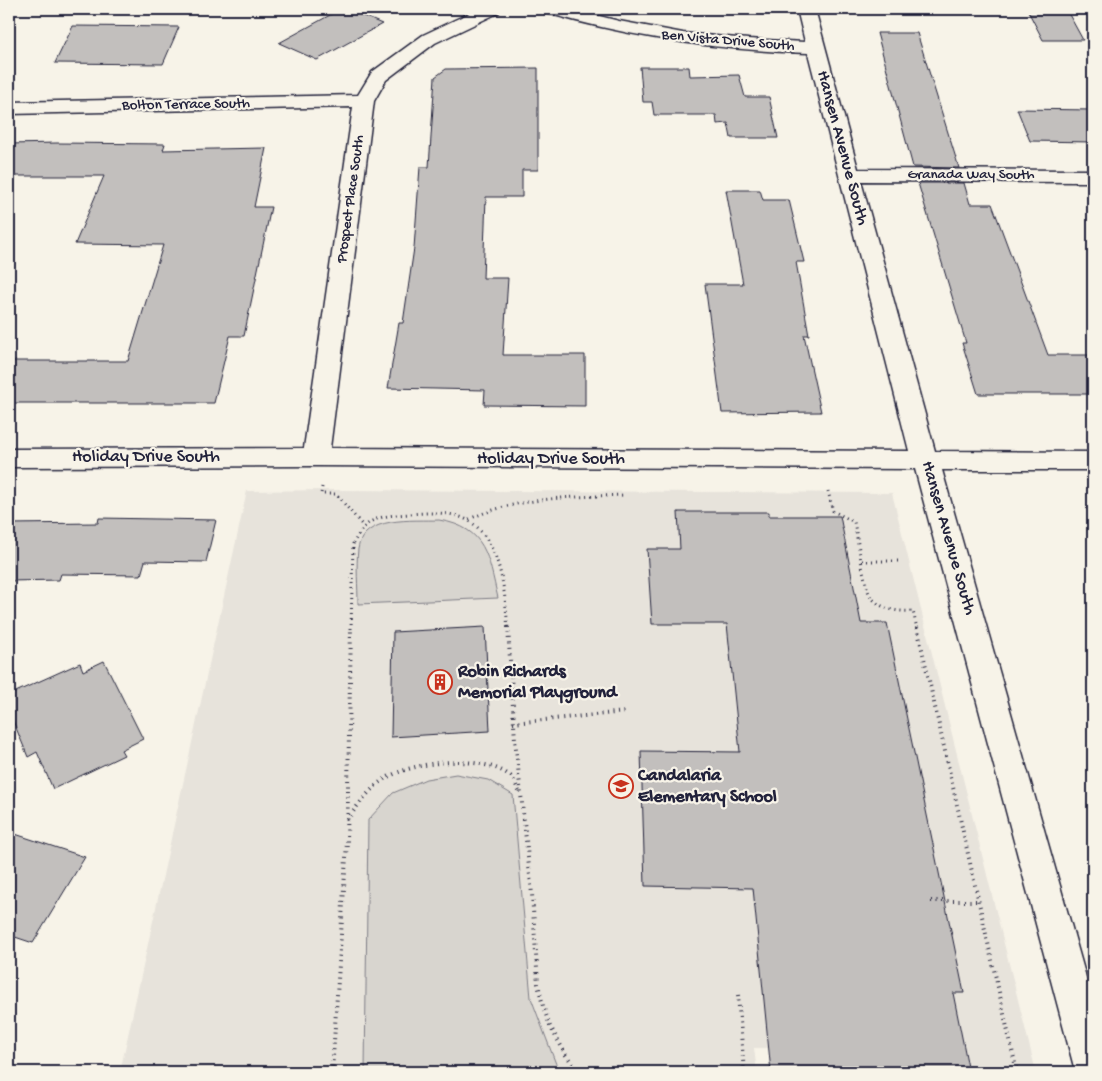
<svg xmlns="http://www.w3.org/2000/svg" width="1102" height="1081" font-family="'Gochi Hand',sans-serif">
  <rect width="100%" height="100%" fill="#f7f3e8"/>
  <filter id="ink" filterUnits="userSpaceOnUse"><feTurbulence type="fractalNoise" baseFrequency=".02" numOctaves="2"/><feDisplacementMap in="SourceGraphic" scale="10" xChannelSelector="R" yChannelSelector="G"/><feConvolveMatrix kernelMatrix="1 2 1 2 8 2 1 2 1" color-interpolation-filters="sRGB"/></filter>
  <g filter="url(#ink)">
    <polygon fill="#e7e3db" points="329,490 892,493 1036,1072 969,1072 953,993 963,993 861,623 841,516 827,516 771,528 769,512 678,512 680,549 647,549 652,624 706,624 731,614 727,626 769,1048 754,1048 757,1072 559,1072 531,998 513,795 368,820 365,1072 120,1072 247,491"/>
    <g fill="#d8d5cf" stroke="#7d7c85">
      <path d="M439 520C487 528 488 557 498 598L358 604C358 586 356 567 358 549 363 515 413 521 439 520Z"/>
      <polygon points="456,774 488,780 513,795 531,998 559,1072 365,1072 368,820 393,793 426,779"/>
    </g>
    <g fill="#c2bfbd" stroke="#22223b">
      <polygon points="341,9 347,9 382,24 317,60 279,43"/>
      <polygon points="1027,9 1066,9 1083,40 1043,40"/>
      <polygon points="73,26 179,27 163,64 55,63"/>
      <polygon points="877,33 917,33 959,168 913,167"/>
      <polygon points="640,67 689,67 690,76 739,75 745,97 769,97 778,138 731,138 728,123 717,124 716,115 654,115 652,102 643,102"/>
      <polygon points="538,68 538,170 522,170 522,197 486,197 483,278 508,278 503,355 585,355 585,406 484,405 485,390 388,388 399,323 403,323 414,248 420,167 429,167 435,77 446,69"/>
      <polygon points="1017,109 1093,110 1093,142 1030,141"/>
      <polygon points="57,143 165,144 163,150 266,148 254,207 271,207 244,336 230,336 214,403 9,403 9,361 128,361 163,245 75,244 104,176 9,176 9,144"/>
      <polygon points="918,183 964,183 970,204 992,204 1048,355 1093,355 1093,394 978,394 962,343 966,343"/>
      <polygon points="726,190 760,190 763,200 789,200 804,262 796,262 809,335 804,335 821,412 722,413 705,284 743,284"/>
      <polygon points="678,512 769,512 769,516 840,516 861,623 887,623 964,993 953,993 969,1072 771,1072 753,888 645,886 641,751 740,752 727,624 652,624 647,549 680,549"/>
      <polygon points="99,518 216,520 206,562 145,561 141,575 61,574 59,580 9,581 9,524 98,523"/>
      <polygon points="485,627 490,731 391,737 393,632"/>
      <polygon points="104,661 143,739 121,750 124,755 53,789 37,752 28,757 9,711 9,695 80,663 83,671"/>
      <polygon points="9,832 85,857 33,943 9,935"/>
    </g>
    <g fill="none" stroke-linecap="round" stroke-linejoin="round">
      <defs>
        <path id="minor" d="M478 9H501L498 13 435 43 386 80 374 101 330 448 909 451 808 53C719 50 633 38 547 13L544 9H572L619 21 683 33 748 39 805 42 797 9H815L858 169 1093 170V182L861 181 935 451 1093 452V470H942L1093 1002V1072H1077L1074 1067 915 469 316 466 9 467V449L304 448 353 107 9 114V102L358 95 372 72 423 35Z"/>
      </defs>
      <use href="#minor" stroke="#22223b" stroke-width="3"/>
      <g stroke="#22223b" stroke-width="3" stroke-dasharray="1 4" stroke-linecap="butt">
        <polyline points="322,487 321,494 336,494 363,526"/>
        <path d="M828 491 833 511 854 522C857 535 865 591 871 597 882 610 897 612 913 611L917 629"/>
        <path d="M469 519C519 497 571 497 625 495"/>
        <polyline points="862,561 898,561"/>
        <path d="M351 629 353 544C358 535 363 526 372 521 384 515 397 515 410 514 436 512 466 510 483 534 503 560 505 597 508 629"/>
      </g>
      <g stroke="#22223b" stroke-width="4" stroke-dasharray="1 4.5" stroke-linecap="butt">
        <polyline points="508,627 515,740 532,894 538,984 543,1006 550,1026 566,1055 579,1072"/>
        <polyline points="917,627 1017,1072"/>
        <polyline points="513,723 625,712"/>
        <path d="M347 820C358 805 370 788 386 778 416 761 480 754 509 775 514 778 516 786 519 791"/>
        <polyline points="931,901 979,901"/>
        <polyline points="738,995 744,1072"/>
        <polyline points="332,1072 347,842 351,627"/>
      </g>
      <use href="#minor" fill="#f7f3e8" fill-rule="evenodd"/>
    </g>
  </g>
  <defs>
    <symbol id="building-ring" viewBox="-11 -11 22 22"><circle r="9.5" fill="#f7f3e8" stroke="#c8321e" stroke-width="1.5"/><path d="M-4-6H4V6H1V3H-1V6H-4ZM-2.5-4.3h1.7v1.8h-1.7ZM.8-4.3h1.7v1.8H.8ZM-2.5-1h1.7V.8h-1.7ZM.8-1h1.7V.8H.8Z" fill="#c8321e"/></symbol>
    <symbol id="school-ring" viewBox="-11 -11 22 22"><circle r="9.5" fill="#f7f3e8" stroke="#c8321e" stroke-width="1.5"/><path d="M0-5L7-2L0 1L-7-2ZM-4 1L0 2.5L4 1V4Q0 6-4 4Z" fill="#c8321e"/></symbol>
  </defs>
  <g fill-rule="evenodd">
    <use href="#building-ring" x="426" y="668" width="28" height="28"/>
    <use href="#school-ring" x="607" y="772" width="28" height="28"/>
  </g>
  <g text-anchor="middle" dominant-baseline="central" stroke-width="4.5" stroke-linejoin="round" paint-order="stroke">
    <g font-size="15" fill="#22223b" stroke="#f7f3e8">
      <text transform="translate(728 41) rotate(5)">Ben Vista Drive South</text>
      <text transform="translate(186 105) rotate(-1)">Bolton Terrace South</text>
      <text x="971" y="175">Granada Way South</text>
      <text transform="translate(351 199) rotate(-82)">Prospect Place South</text>
    </g>
    <g font-size="18" fill="#22223b" stroke="#f7f3e8">
      <text transform="translate(842 148) rotate(75)">Hansen Avenue South</text>
      <text x="146" y="457">Holiday Drive South</text>
      <text x="551" y="459">Holiday Drive South</text>
      <text transform="translate(948 538) rotate(74)">Hansen Avenue South</text>
    </g>
    <g font-size="18" font-weight="bold" fill="#22223b" stroke="#f7f3e8" text-anchor="start">
      <text x="458" y="672">Robin Richards<tspan x="458" dy="21">Memorial Playground</tspan></text>
      <text x="638" y="776">Candalaria<tspan x="638" dy="21">Elementary School</tspan></text>
    </g>
  </g>
  <rect width="1102" height="1081" fill="none" stroke="#f7f3e8" stroke-width="30"/>
  <rect x="15" y="15" width="1072" height="1051" fill="none" stroke="#22223b" stroke-width="2" filter="url(#ink)"/>
</svg>
